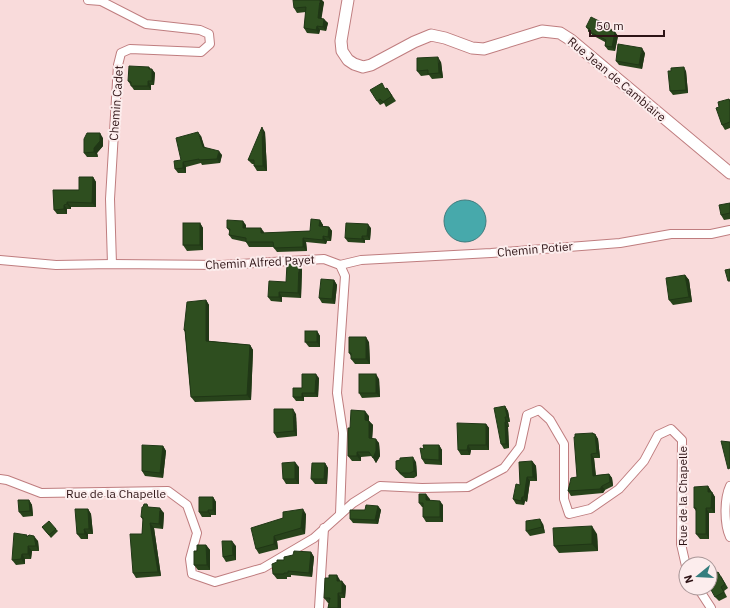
<svg xmlns="http://www.w3.org/2000/svg" width="730" height="608" font-family="'IBM Plex Sans',sans-serif">
  <rect width="100%" height="100%" fill="#f9dbdb"/>
  <circle fill="#47a9ab" stroke="#3f7c7e" cx="465" cy="221" r="21"/>
  <g fill="none" stroke-linecap="round" stroke-linejoin="round">
    <defs>
      <g id="street">
        <polyline points="88,0 101,1 146,24 200,30 209,34 210,44 201,52 130,49 121,53 118,65 110,199 112,264"/>
        <polyline points="0,260 56,265 112,264 222,265 324,259 340,265 345,276 337,393 343,433 340,514"/>
        <polyline points="340,265 361,260 491,253 620,243 671,234 711,234 730,230"/>
        <polyline points="0,479 7,480 41,493 168,491 187,505 197,533 190,559 192,574 215,582 263,568 314,538 353,503 380,486 422,488 468,487 504,468 520,447 527,415 539,410 550,420 564,444 564,499 569,514 590,509 619,489 644,461 658,435 671,429 682,440 681,544 686,566"/>
        <path d="M730 486C724 499 724 524 730 537"/>
        <polyline points="698,588 711,608"/>
        <polyline points="319,608 324,528"/>
      </g>
      <polyline id="secondary" points="348,0 341,41 342,51 348,60 354,64 363,67 371,65 414,42 431,35 445,38 472,48 484,49 542,31 560,33 571,40 730,173"/>
    </defs>
    <use href="#street" stroke="#bf7d7f" stroke-width="10"/>
    <use href="#secondary" stroke="#bf7d7f" stroke-width="13"/>
    <use href="#street" stroke="#fff" stroke-width="8"/>
    <use href="#secondary" stroke="#fff" stroke-width="11"/>
  </g>
  <g fill="#28431b">
    <polygon points="324,2 321,18 328,23 326,31 320,30 319,34 307,33 304,28 306,12 297,13 294,8"/>
    <polygon points="609,26 612,30 612,31 615,32 618,36 615,51 608,50 605,46 605,42 592,35 586,27"/>
    <polygon points="645,53 642,69 619,65 616,61"/>
    <polygon points="441,62 443,78 432,79 429,75 421,76 417,71"/>
    <polygon points="149,67 155,73 154,85 151,85 151,90 134,90 128,81"/>
    <polygon points="686,71 688,93 673,95 670,91"/>
    <polygon points="386,88 387,88 396,101 386,107 384,103 380,105 377,101"/>
    <polygon points="729,99 730,100 730,128 725,130 722,125 719,107"/>
    <polygon points="265,132 267,171 257,171 254,166 254,164 252,164 248,160"/>
    <polygon points="201,136 204,147 222,155 220,163 202,165 201,163 186,167 186,173 178,173 175,169"/>
    <polygon points="103,138 103,146 97,153 98,157 87,157 84,153"/>
    <polygon points="93,177 96,182 96,207 71,207 71,209 67,209 67,214 57,214 54,210 79,190"/>
    <polygon points="730,203 730,219 724,220 721,215"/>
    <polygon points="320,220 323,225 323,226 329,227 332,231 331,241 327,241 326,244 306,242 307,251 277,252 274,248 274,247 249,247 246,242 232,239 229,235 230,232 227,228 246,225 246,228 264,232 264,233 310,231"/>
    <polygon points="200,223 203,228 203,250 187,251 183,245"/>
    <polygon points="371,228 370,240 365,240 365,243 348,242 345,238"/>
    <polygon points="302,269 301,298 282,297 282,302 271,301 268,297"/>
    <polygon points="685,275 689,280 692,302 673,305 669,300"/>
    <polygon points="334,280 337,285 335,304 322,303 319,298"/>
    <polygon points="206,300 209,305 209,341 250,345 253,350 251,400 195,402 191,397 185,332 184,330"/>
    <polygon points="317,331 320,336 320,347 309,347 305,342"/>
    <polygon points="369,342 370,364 355,364 351,359 351,356 349,353"/>
    <polygon points="319,378 318,397 304,397 304,401 296,401 293,397 302,388"/>
    <polygon points="379,379 380,397 362,398 359,393"/>
    <polygon points="505,406 508,411 510,422 508,422 509,427 508,427 509,448 504,449 501,444"/>
    <polygon points="296,414 297,436 277,438 274,433"/>
    <polygon points="369,416 369,421 373,425 372,438 379,443 380,456 376,463 372,456 361,457 361,461 352,461 348,456 350,428"/>
    <polygon points="486,424 489,428 489,450 471,450 470,455 461,455 458,450"/>
    <polygon points="593,433 594,434 595,434 598,439 600,458 594,458 596,475 609,474 612,478 613,486 605,490 603,493 571,496 568,491 577,477"/>
    <polygon points="439,445 442,450 442,465 425,464 422,459 424,449"/>
    <polygon points="163,446 166,451 163,478 145,476 142,471"/>
    <polygon points="400,460 416,462 417,476 414,478 405,478 400,474 396,469"/>
    <polygon points="532,461 536,466 537,481 530,481 527,502 525,501 524,505 516,504 513,499"/>
    <polygon points="325,463 328,468 327,484 315,484 311,479"/>
    <polygon points="299,467 299,484 286,484 283,479"/>
    <polygon points="708,486 715,497 715,513 709,513 709,539 700,539 696,534 696,511 694,508"/>
    <polygon points="213,497 216,502 216,515 211,515 211,517 202,517 199,512"/>
    <polygon points="430,499 430,500 443,505 443,522 426,522 423,517 423,507 422,507 419,503"/>
    <polygon points="29,500 32,505 33,516 23,517 19,512"/>
    <polygon points="378,506 381,510 378,524 353,523 350,519 365,510"/>
    <polygon points="150,507 164,513 163,529 154,528 161,576 136,578 133,573 142,534 143,520 141,517"/>
    <polygon points="88,509 91,514 93,534 88,534 88,539 81,539 77,534"/>
    <polygon points="306,514 305,534 277,541 278,549 259,554 256,549 283,518"/>
    <polygon points="543,524 545,533 530,536 526,531"/>
    <polygon points="42,527 56,529 58,531 51,538"/>
    <polygon points="597,534 598,551 559,553 554,546"/>
    <polygon points="28,536 38,541 39,551 32,551 31,559 25,559 25,564 16,565 12,560"/>
    <polygon points="206,545 210,550 210,570 198,570 194,565 197,551"/>
    <polygon points="236,546 236,560 226,562 223,557"/>
    <polygon points="311,552 314,557 312,577 291,575 291,577 287,577 287,579 277,579 273,574 284,560"/>
    <polygon points="721,576 728,588 724,591 727,597 719,601 715,597"/>
    <polygon points="340,580 340,581 346,586 345,598 341,598 341,608 328,608 329,603 328,603 324,598"/>
  </g>
  <g fill="#203716">
    <polygon points="320,0 322,0 324,2 321,22 318,18"/>
    <polygon points="324,19 328,23 326,31 323,27"/>
    <polygon points="317,26 320,30 319,34 316,30"/>
    <polygon points="609,26 612,30 610,35 607,30"/>
    <polygon points="615,32 618,36 615,51 612,47"/>
    <polygon points="642,48 645,53 642,69 639,65"/>
    <polygon points="438,57 441,62 443,78 439,73"/>
    <polygon points="684,67 686,71 688,93 686,90"/>
    <polygon points="152,69 155,73 154,85 152,81"/>
    <polygon points="148,81 151,85 151,90 148,86"/>
    <polygon points="262,127 265,132 267,171 263,166"/>
    <polygon points="198,132 201,136 206,151 203,147"/>
    <polygon points="100,133 103,138 103,146 97,153 98,157 94,152 94,148"/>
    <polygon points="219,151 222,155 220,163 217,159"/>
    <polygon points="183,162 186,167 186,173 183,168"/>
    <polygon points="93,177 96,182 96,207 92,203"/>
    <polygon points="67,202 71,207 71,209 67,204"/>
    <polygon points="64,205 67,209 67,214 64,209"/>
    <polygon points="320,220 323,225 322,230 319,226"/>
    <polygon points="243,221 246,225 246,232 243,228"/>
    <polygon points="200,223 203,228 203,250 200,245"/>
    <polygon points="368,224 371,228 370,240 367,236"/>
    <polygon points="329,227 332,231 331,241 328,237"/>
    <polygon points="261,228 264,232 265,238 261,233"/>
    <polygon points="323,236 327,241 326,244 323,240"/>
    <polygon points="362,236 365,240 365,243 362,239"/>
    <polygon points="303,238 306,242 307,251 303,247"/>
    <polygon points="299,264 302,269 301,298 298,293"/>
    <polygon points="685,275 689,280 692,302 689,297"/>
    <polygon points="334,280 337,285 335,304 332,299"/>
    <polygon points="279,292 282,297 282,302 279,297"/>
    <polygon points="206,300 209,305 209,346 206,341"/>
    <polygon points="317,331 320,336 320,347 317,342"/>
    <polygon points="366,337 369,342 370,364 366,359"/>
    <polygon points="250,345 253,350 251,400 247,395"/>
    <polygon points="316,374 319,378 318,397 315,393"/>
    <polygon points="376,374 379,379 380,397 376,393"/>
    <polygon points="302,393 304,397 304,401 302,397"/>
    <polygon points="505,406 508,411 510,422 507,417"/>
    <polygon points="293,409 296,414 297,436 294,431"/>
    <polygon points="365,411 369,416 368,425 365,420"/>
    <polygon points="505,417 508,422 509,427 506,422"/>
    <polygon points="369,421 373,425 372,443 369,438"/>
    <polygon points="505,422 508,427 509,448 506,444"/>
    <polygon points="486,424 489,428 489,450 486,445"/>
    <polygon points="593,433 595,436 595,434 598,439 600,458 597,453"/>
    <polygon points="376,439 379,443 380,456 376,463 373,458"/>
    <polygon points="439,445 442,450 442,465 439,460"/>
    <polygon points="468,445 471,450 470,455 467,450"/>
    <polygon points="163,446 166,451 163,478 160,473"/>
    <polygon points="357,452 361,457 361,461 357,456"/>
    <polygon points="591,454 594,458 596,480 593,476"/>
    <polygon points="413,457 416,462 417,476 414,471"/>
    <polygon points="532,461 536,466 537,481 533,477"/>
    <polygon points="295,462 299,467 299,484 295,479"/>
    <polygon points="325,463 328,468 327,484 324,479"/>
    <polygon points="609,474 612,478 613,486 610,482"/>
    <polygon points="527,477 530,481 527,502 524,497"/>
    <polygon points="602,486 605,490 603,493 600,489"/>
    <polygon points="708,486 711,491 711,497 708,492"/>
    <polygon points="712,492 715,497 715,513 711,508"/>
    <polygon points="426,494 430,499 430,504 426,500"/>
    <polygon points="213,497 216,502 216,515 213,510"/>
    <polygon points="522,497 525,501 524,505 521,501"/>
    <polygon points="29,500 32,505 33,516 30,511"/>
    <polygon points="440,501 443,505 443,522 440,517"/>
    <polygon points="378,506 381,510 378,524 375,520"/>
    <polygon points="160,508 164,513 163,529 159,524"/>
    <polygon points="706,508 709,513 709,539 706,534"/>
    <polygon points="88,509 91,514 93,534 89,529"/>
    <polygon points="303,509 306,514 305,534 301,528"/>
    <polygon points="208,510 211,515 211,517 208,512"/>
    <polygon points="540,519 543,524 545,533 542,527"/>
    <polygon points="150,523 154,528 161,576 158,572"/>
    <polygon points="592,526 597,534 598,551 592,544"/>
    <polygon points="84,529 88,534 88,539 85,534"/>
    <polygon points="34,536 38,541 39,551 36,546"/>
    <polygon points="274,536 277,541 278,549 274,544"/>
    <polygon points="232,541 236,546 236,560 233,555"/>
    <polygon points="206,545 210,550 210,570 207,565"/>
    <polygon points="28,546 32,551 31,559 28,554"/>
    <polygon points="311,552 314,557 312,577 309,573"/>
    <polygon points="22,554 25,559 25,564 21,559"/>
    <polygon points="337,575 340,580 340,585 337,581"/>
    <polygon points="342,581 346,586 345,598 342,593"/>
    <polygon points="338,593 341,598 341,608 338,608"/>
  </g>
  <g fill="#2e4e1f" stroke="#203716">
    <polygon points="293,0 320,0 318,18 324,19 323,27 317,26 316,30 304,28 306,7 294,8"/>
    <polygon points="591,17 609,26 607,30 615,32 612,47 605,46 606,40 588,31 590,29 586,27"/>
    <polygon points="618,44 642,48 639,65 616,61"/>
    <polygon points="438,57 439,73 428,74 428,70 417,71 417,58"/>
    <polygon points="129,66 149,67 149,69 152,69 152,81 148,81 148,86 131,86 131,82 128,81"/>
    <polygon points="684,67 686,90 670,91 668,71 671,71 671,68"/>
    <polygon points="382,83 385,89 387,88 392,96 383,102 380,99 377,101 370,90"/>
    <polygon points="729,99 730,102 730,122 722,125 716,108 719,107 718,102"/>
    <polygon points="262,127 263,166 254,166 254,160 248,160"/>
    <polygon points="198,132 203,147 219,151 217,159 199,160 199,159 183,162 183,168 175,169 174,161 181,160 176,138"/>
    <polygon points="87,133 100,133 100,141 94,148 94,152 84,153 84,139"/>
    <polygon points="79,177 93,177 92,203 67,202 67,204 64,205 64,209 54,210 53,190 79,190"/>
    <polygon points="730,203 730,213 721,215 719,205"/>
    <polygon points="311,219 320,220 319,226 329,227 328,237 323,236 323,240 303,238 303,247 274,248 273,242 246,242 246,238 229,235 230,229 227,228 227,220 243,221 243,228 261,228 261,233 310,231"/>
    <rect x="183" y="223" width="17" height="22"/>
    <polygon points="346,223 368,224 367,236 362,236 362,239 345,238"/>
    <polygon points="287,264 299,264 298,293 279,292 279,297 268,297 269,281 286,282"/>
    <polygon points="730,269 730,281 728,281 725,270"/>
    <polygon points="685,275 689,297 669,300 666,278"/>
    <polygon points="321,279 334,280 332,299 319,298"/>
    <polygon points="206,300 206,341 250,345 247,395 191,397 185,330 184,330 187,302"/>
    <rect x="305" y="331" width="12" height="11"/>
    <polygon points="349,337 366,337 366,359 351,359 351,353 349,353"/>
    <polygon points="302,374 316,374 315,393 302,393 302,397 293,397 293,388 302,388"/>
    <rect x="359" y="374" width="17" height="19"/>
    <polygon points="505,406 507,417 505,417 506,422 505,422 506,444 501,444 494,408"/>
    <polygon points="274,409 293,409 294,431 274,433"/>
    <polygon points="351,410 365,411 365,420 369,421 369,438 376,439 376,451 373,458 369,452 357,452 357,456 348,456 348,428 350,428"/>
    <polygon points="457,423 486,424 486,445 468,445 467,450 458,450"/>
    <polygon points="593,433 593,434 595,434 597,453 591,454 593,476 609,474 610,482 602,486 600,489 568,491 571,478 577,477 574,437 575,437 575,434"/>
    <polygon points="721,441 730,442 730,468 728,469"/>
    <polygon points="142,445 163,446 160,473 142,471"/>
    <polygon points="423,445 439,445 439,460 422,459 420,448 424,449"/>
    <polygon points="413,457 414,471 410,473 401,473 396,469 396,461 400,460 400,458"/>
    <polygon points="532,461 533,477 527,477 524,497 522,497 521,501 513,499 516,484 520,485 519,462"/>
    <polygon points="295,462 295,479 283,479 282,463"/>
    <polygon points="312,463 325,463 324,479 311,479"/>
    <polygon points="708,486 708,492 712,492 711,508 706,508 706,534 696,534 696,508 694,508 694,487"/>
    <polygon points="419,494 426,494 426,500 440,501 440,517 423,517 423,503 419,503"/>
    <polygon points="199,497 213,497 213,510 208,510 208,512 199,512"/>
    <polygon points="18,500 29,500 30,511 19,512"/>
    <polygon points="144,504 147,504 148,507 160,508 159,524 150,523 158,572 133,573 130,534 142,534 143,518 141,517 142,507 143,507"/>
    <polygon points="366,505 378,506 375,520 350,519 350,510 365,510"/>
    <polygon points="75,509 88,509 89,529 84,529 85,534 77,534"/>
    <polygon points="303,509 301,528 274,536 274,544 256,549 251,528 283,518 283,512"/>
    <polygon points="540,519 542,527 526,531 526,521"/>
    <polygon points="49,521 56,529 49,535 42,527"/>
    <polygon points="592,526 592,544 554,546 553,528"/>
    <polygon points="14,533 27,535 27,537 29,535 34,536 36,546 28,546 28,554 22,554 21,559 12,560"/>
    <polygon points="222,541 232,541 233,555 223,557"/>
    <polygon points="197,545 206,545 207,565 194,565 194,551 197,551"/>
    <polygon points="294,551 311,552 309,573 288,571 288,573 284,573 284,574 273,574 272,564 277,562 277,560 284,560 284,557 293,555"/>
    <polygon points="718,572 725,584 721,587 724,592 715,597 710,588 710,576"/>
    <polygon points="329,575 337,575 337,581 342,581 342,593 338,593 338,608 328,608 330,598 324,598 325,578 329,578"/>
  </g>
  <g text-anchor="middle" dominant-baseline="central" stroke-width="4" stroke-linejoin="round" paint-order="stroke">
    <g font-size="12" fill="#2d1315" stroke="#fceded">
      <text transform="translate(617 79) rotate(40)">Rue Jean de Cambiaire</text>
      <text transform="translate(116 103) rotate(-86)">Chemin Cadet</text>
      <text transform="translate(535 249) rotate(-5)">Chemin Potier</text>
      <text transform="translate(260 262) rotate(-3)">Chemin Alfred Payet</text>
      <text x="116" y="493">Rue de la Chapelle</text>
      <text transform="translate(682 496) rotate(-90)">Rue de la Chapelle</text>
    </g>
  </g>
  <g transform="translate(698 576) rotate(252)"><circle r="19" fill="#fceded" stroke="#a99697"/>
  <path d="M0-3L7 15L0 10L-7 15Z" fill="#347d7e"/>
  <text y="-6" font-size="11" font-weight="bold" text-anchor="middle" fill="#2d1315">N</text>
  </g>
  <path d="M590 30v6h74v-6" fill="none" stroke="#2d1315" stroke-width="2"/>
  <text x="596" y="30" font-size="12" fill="#2d1315" stroke="#fceded" stroke-width="3" paint-order="stroke">50 m</text>
</svg>
